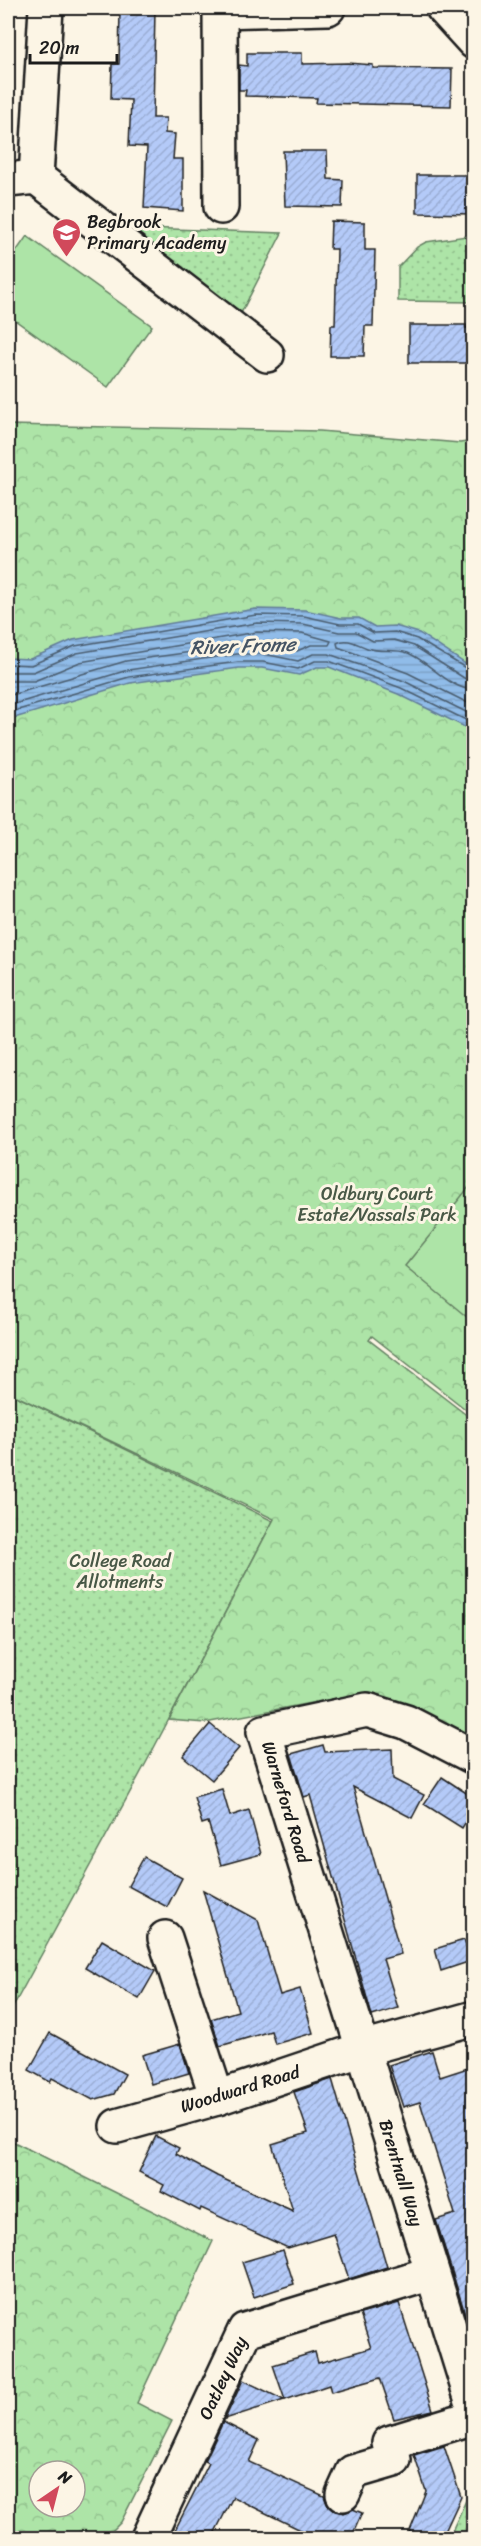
<svg xmlns="http://www.w3.org/2000/svg" width="481" height="2546" font-family="Sriracha,sans-serif">
  <defs>
    <pattern id="grass-dots" width="8" height="8" patternUnits="userSpaceOnUse" patternTransform="scale(1.5)"><rect width="8" height="8" fill="#ade4a7"/><path d="M2 2h.1M6 6h.1" fill="none" stroke="#94c38f" stroke-width="1.8" stroke-linecap="round"/></pattern>
    <pattern id="forest-crowns" width="20" height="18" patternUnits="userSpaceOnUse" patternTransform="scale(1.5)"><rect width="20" height="18" fill="#ade4a7"/><path d="M2 6a3 3 0 1 1 6 0M12 15a3 3 0 1 1 6 0" fill="none" stroke="#94c38f"/></pattern>
    <pattern id="water-rules" width="6" height="5" patternUnits="userSpaceOnUse" patternTransform="scale(1.5)"><rect width="6" height="5" fill="#90bce9"/><path d="M0 2.5h6" fill="none" stroke="#7ca1c7"/></pattern>
    <pattern id="building-hatch" width="6" height="6" patternUnits="userSpaceOnUse" patternTransform="scale(1.5)"><rect width="6" height="6" fill="#b4caf8"/><path d="M-1 1l2-2M0 6l6-6M5 7l2-2" fill="none" stroke="#9aadd4"/></pattern>
  </defs>
  <rect width="100%" height="100%" fill="#fcf5e5"/>
  <filter id="ink" filterUnits="userSpaceOnUse"><feTurbulence type="fractalNoise" baseFrequency=".0167" numOctaves="2"/><feDisplacementMap in="SourceGraphic" scale="12" xChannelSelector="R" yChannelSelector="G"/><feConvolveMatrix kernelMatrix="1 2 1 2 8 2 1 2 1" color-interpolation-filters="sRGB"/></filter>
  <g filter="url(#ink)">
    <g fill="url(#grass-dots)" stroke="#648062" stroke-width="1.5">
      <polygon points="116,227 282,233 238,319"/>
      <polygon points="473,235 473,302 398,301 398,267 417,247 426,242"/>
      <polygon points="8,1392 273,1521 147,1761 8,2016"/>
      <polygon points="468,2496 473,2511 473,2538 465,2538 452,2531"/>
    </g>
    <g fill="url(#forest-crowns)" stroke="#648062" stroke-width="1.5" fill-rule="evenodd">
      <polygon points="8,425 320,431 460,443 473,441 473,1415 372,1336 369,1340 473,1420 473,1745 398,1701 369,1692 205,1723 169,1720 274,1519 8,1392"/>
      <path d="M8 2139 213 2241 137 2403 172 2421 121 2522 105 2538H11L8 2533ZM39 2471H75V2507H39Z"/>
    </g>
    <g fill="#ade4a7" stroke="#648062" stroke-width="1.5">
      <polygon points="27,236 152,326 108,387 8,315 8,263"/>
      <polygon points="473,1182 473,1322 405,1266"/>
    </g>
    <polygon fill="url(#water-rules)" stroke="#627c97" stroke-width="1.5" points="255,609 305,610 341,618 359,618 375,627 395,626 419,633 473,669 473,731 398,694 329,667 317,667 299,675 262,668 239,668 130,683 8,720 8,658 30,659 73,640"/>
    <g fill="none" stroke-linecap="round" stroke-linejoin="round">
      <g stroke="#4a5c6e" stroke-width="1.5">
        <polyline points="8,664 31,665 75,646 256,615 304,616 340,624 358,624 374,633 395,632 417,639 474,673"/>
        <polyline points="8,672 33,672 77,653 257,623 303,624 339,632 356,632 373,641 394,640 414,646 464,678 474,681"/>
        <polyline points="8,681 34,681 80,662 257,632 302,633 331,641 329,645 311,645 297,651 264,645 236,646 126,661 8,696"/>
        <path d="M474 690C449 689 430 662 408 653 394 648 380 653 367 648 356 644 348 637 337 643L338 647 408 673 474 706"/>
        <polyline points="8,706 128,670 237,654 264,654 298,661 313,654 329,654 404,681 474,716"/>
        <polyline points="8,713 129,677 238,662 263,662 298,669 315,661 329,661 401,688 474,724"/>
      </g>
    </g>
    <g fill="url(#building-hatch)" stroke="#1c1c1c" stroke-width="1.5">
      <polygon points="120,8 155,8 153,118 166,118 165,133 175,134 173,159 183,159 183,211 144,208 147,147 129,146 131,100 111,99 112,64 119,64"/>
      <polygon points="247,53 302,53 302,64 348,63 373,65 373,68 452,69 451,106 316,103 317,98 245,96 246,90 239,90 239,65 247,66"/>
      <polygon points="283,151 327,151 328,179 343,180 342,207 285,206"/>
      <polygon points="417,175 474,175 474,214 417,213"/>
      <polygon points="331,221 365,222 365,250 375,250 373,326 365,326 364,356 330,356 331,325 335,325 337,249 330,249"/>
      <polygon points="409,325 466,325 466,328 474,328 474,363 409,363"/>
      <polygon points="210,1724 239,1748 212,1780 183,1756"/>
      <polygon points="323,1745 325,1752 392,1749 393,1779 424,1795 412,1818 353,1787 401,1954 383,1959 398,2008 372,2016 310,1795 304,1797 291,1754"/>
      <polygon points="442,1777 474,1798 474,1809 462,1828 424,1804"/>
      <polygon points="222,1789 230,1816 249,1810 261,1854 221,1865 208,1822 202,1824 194,1797"/>
      <polygon points="144,1857 182,1878 167,1907 128,1886"/>
      <polygon points="203,1890 258,1920 280,1995 300,1989 313,2033 275,2044 271,2031 220,2046 211,2019 238,2011"/>
      <polygon points="102,1940 155,1971 139,1999 85,1968"/>
      <polygon points="464,1940 471,1961 441,1971 435,1949"/>
      <polygon points="50,2033 125,2074 114,2094 93,2100 52,2078 50,2082 29,2070"/>
      <polygon points="180,2044 189,2073 151,2084 142,2055"/>
      <polygon points="432,2051 440,2077 474,2066 474,2322 468,2323 436,2220 455,2214 420,2102 403,2107 389,2065"/>
      <polygon points="332,2079 387,2267 349,2279 334,2234 288,2248 201,2208 200,2211 161,2191 164,2185 139,2172 156,2136 179,2148 176,2154 217,2176 293,2211 272,2144 308,2133 294,2092"/>
      <polygon points="283,2250 294,2284 254,2297 242,2262"/>
      <polygon points="399,2303 433,2410 394,2419 380,2378 331,2392 329,2385 285,2400 273,2365 315,2352 318,2363 371,2348 360,2314"/>
      <polygon points="243,2380 284,2400 225,2419"/>
      <polygon points="223,2422 259,2440 249,2462 324,2496 327,2504 335,2511 344,2513 353,2509 362,2513 351,2538 317,2538 233,2497 212,2538 171,2538 209,2463 205,2461"/>
      <polygon points="444,2446 461,2497 442,2538 407,2538 426,2491 414,2455"/>
    </g>
    <g fill="none" stroke-linecap="round" stroke-linejoin="round">
      <defs>
        <g id="minor">
          <polyline points="220,8 221,207"/>
          <polyline points="443,8 474,42"/>
          <polyline points="220,11 328,8"/>
          <polyline points="36,177 267,355"/>
          <polyline points="36,177 46,8"/>
          <polyline points="8,180 36,177"/>
          <polyline points="165,1938 217,2098"/>
          <polyline points="474,2018 363,2049 474,2407"/>
          <polyline points="117,2126 217,2098 363,2049 264,1732 367,1710 406,1722 474,1757"/>
          <polyline points="343,2494 353,2472 394,2460 389,2443 474,2417"/>
          <polyline points="148,2538 245,2330 432,2273"/>
        </g>
      </defs>
      <use href="#minor" stroke="#1c1c1c" stroke-width="38"/>
      <use href="#minor" stroke="#fcf5e5" stroke-width="33"/>
    </g>
  </g>
  <defs>
    <symbol id="school-pin" viewBox="-11 -11 22 30"><path d="M0 17L-7.5 6A9.5 9.5 0 1 1 7.5 6Z" fill="#d1495b" stroke="#fcf5e5"/><path d="M0-5L7-2L0 1L-7-2ZM-4 1L0 2.5L4 1V4Q0 6-4 4Z" fill="#fff"/></symbol>
  </defs>
  <g fill-rule="evenodd">
    <use href="#school-pin" x="50" y="216" width="33" height="45"/>
  </g>
  <g text-anchor="middle" dominant-baseline="central" stroke-width="6" stroke-linejoin="round" paint-order="stroke">
    <g font-size="18" fill="#1c1c1c" stroke="#fcf5e5" text-anchor="start">
      <text x="87" y="222">Begbrook<tspan x="87" dy="21">Primary Academy</tspan></text>
    </g>
    <g font-size="18" fill="#485846" stroke="#fcf5e5">
      <text x="377" y="1194">Oldbury Court<tspan x="377" dy="21">Estate/Vassals Park</tspan></text>
      <text x="120" y="1561">College Road<tspan x="120" dy="21">Allotments</tspan></text>
    </g>
    <g font-size="18" fill="#1c1c1c" stroke="#fcf5e5">
      <text transform="translate(286 1802) rotate(73)">Warneford Road</text>
      <text transform="translate(240 2089) rotate(-17)">Woodward Road</text>
      <text transform="translate(401 2173) rotate(73)">Brentnall Way</text>
      <text transform="translate(223 2378) rotate(-65)">Oatley Way</text>
    </g>
    <g font-size="20" font-style="italic" fill="#455464" stroke="#fcf5e5">
      <text transform="translate(243 646) rotate(-2)">River Frome</text>
    </g>
  </g>
  <rect width="481" height="2546" fill="none" stroke="#fcf5e5" stroke-width="30"/>
  <rect x="15" y="15" width="451" height="2516" fill="none" stroke="#1c1c1c" stroke-width="2" filter="url(#ink)"/>
  <g transform="translate(57 2489) rotate(35)"><circle r="28" fill="#fcf5e5" stroke="#a29e95" stroke-width="1.5"/>
  <path d="M0-4.5L10 22L0 15L-10 22Z" fill="#d1495b"/>
  <text y="-9" font-size="16" font-weight="bold" text-anchor="middle" fill="#1c1c1c">N</text>
  </g>
  <path d="M30 54v9h87v-9" fill="none" stroke="#1c1c1c" stroke-width="3"/>
  <text x="39" y="54" font-size="18" fill="#1c1c1c" stroke="#fcf5e5" stroke-width="4.5" paint-order="stroke">20 m</text>
</svg>
